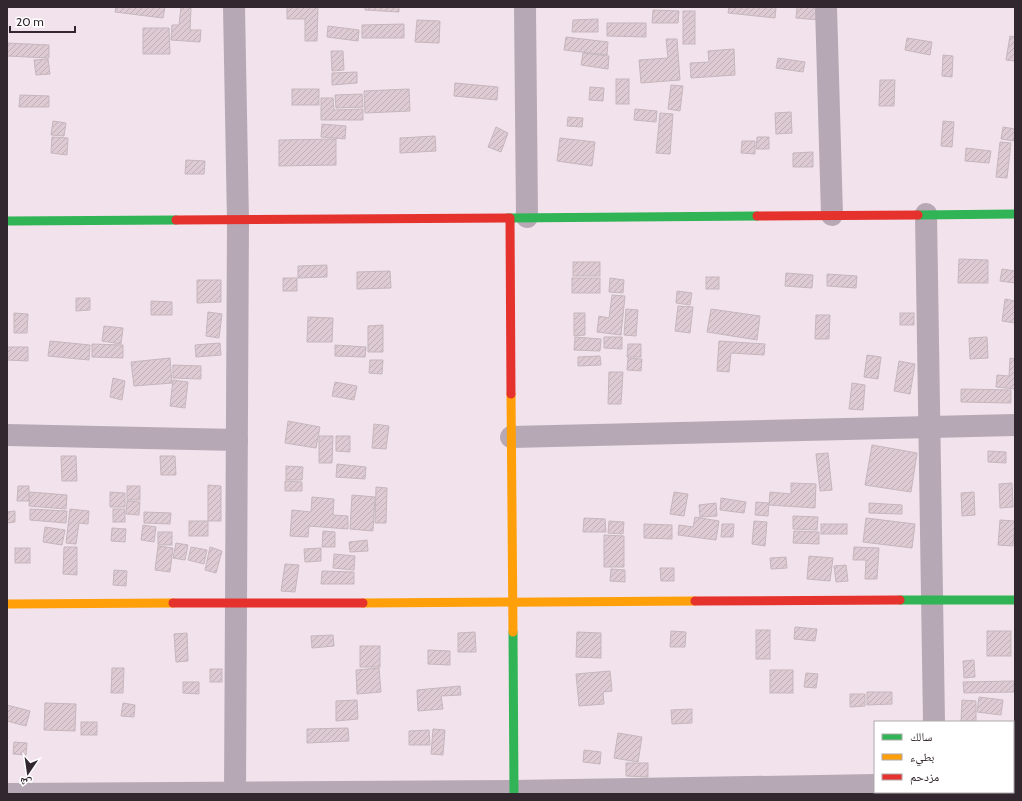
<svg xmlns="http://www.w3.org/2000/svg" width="1022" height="801" font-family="Cabin,'Noto Naskh Arabic',sans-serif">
  <defs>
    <pattern id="building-hatch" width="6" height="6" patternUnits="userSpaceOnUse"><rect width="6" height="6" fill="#decad2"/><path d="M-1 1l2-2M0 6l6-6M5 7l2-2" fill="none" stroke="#bfaeb5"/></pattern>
  </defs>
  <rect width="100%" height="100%" fill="#f2e2eb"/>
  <g fill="url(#building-hatch)" stroke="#c5b7bd">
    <polygon points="116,7 165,7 163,18 115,12"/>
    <polygon points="181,7 191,8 190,30 201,30 200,42 171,40 172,25 179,25"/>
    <polygon points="287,7 318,7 317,41 305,41 305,19 287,19"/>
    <polygon points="365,7 399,7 399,12 365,10"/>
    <polygon points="729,7 776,7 775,18 728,13"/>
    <polygon points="797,7 832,7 831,21 796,18"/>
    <polygon points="653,10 679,11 678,23 652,23"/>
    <rect x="683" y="11" width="12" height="33"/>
    <polygon points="598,19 598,32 572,32 573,20"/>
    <polygon points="417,20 440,21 439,43 415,42"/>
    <polygon points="607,23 646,23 646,37 607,36"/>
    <polygon points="404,24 404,38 362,38 362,25"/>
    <polygon points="328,26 359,30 358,41 327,37"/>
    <polygon points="143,28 169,28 170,54 143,54"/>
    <polygon points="1010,36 1015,37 1015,61 1006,60"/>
    <polygon points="566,37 608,42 607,55 564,50"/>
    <polygon points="907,38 932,42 930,55 905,50"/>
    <polygon points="666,39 677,39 680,80 641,83 639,60 668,58"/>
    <polygon points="7,43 49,45 49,58 7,56"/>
    <polygon points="734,49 735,75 691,78 690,63 709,62 708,51"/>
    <polygon points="331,51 343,51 344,70 332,71"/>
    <polygon points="583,53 609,56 608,69 581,65"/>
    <polygon points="943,55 953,56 952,77 942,76"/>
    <polygon points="778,58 805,62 803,72 776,68"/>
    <polygon points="48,59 50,74 36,75 34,60"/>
    <polygon points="357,72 357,83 332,85 332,73"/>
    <rect x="616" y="79" width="13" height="25"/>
    <polygon points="880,80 895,80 894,106 879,106"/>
    <polygon points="455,83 498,87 497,100 454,96"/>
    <polygon points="671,85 683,86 680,111 668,109"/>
    <polygon points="590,87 604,88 603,101 589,100"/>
    <rect x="292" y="89" width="27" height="16"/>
    <polygon points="409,89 410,111 365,113 364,91"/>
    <polygon points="362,94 363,107 336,108 335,95"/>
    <polygon points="20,95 49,96 49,107 19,107"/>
    <polygon points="321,98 333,98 334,110 363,109 363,120 321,120"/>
    <polygon points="635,109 657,111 656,122 634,120"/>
    <polygon points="791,112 792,133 776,134 775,113"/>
    <polygon points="660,113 673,114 670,154 656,153"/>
    <polygon points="568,117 583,118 582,127 567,126"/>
    <polygon points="53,121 66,123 64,136 51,135"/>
    <polygon points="943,121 954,122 952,147 941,146"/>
    <polygon points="322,124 346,126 345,139 321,137"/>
    <polygon points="496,127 508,133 501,152 488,147"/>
    <polygon points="1003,127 1015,129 1014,141 1001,139"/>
    <polygon points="435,136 436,151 400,153 400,138"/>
    <polygon points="52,137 68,138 67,155 51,153"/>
    <polygon points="757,137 769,137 769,149 756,149"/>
    <polygon points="560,138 595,142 592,166 557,161"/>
    <polygon points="336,139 336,165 279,166 279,140"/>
    <polygon points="742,141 755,141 755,154 741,153"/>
    <polygon points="1000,142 1011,143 1007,178 996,177"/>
    <polygon points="966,148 991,151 989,163 965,161"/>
    <polygon points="813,152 813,167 793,167 793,153"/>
    <polygon points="186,160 205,161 204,174 185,174"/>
    <polygon points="959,259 988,260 988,283 958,283"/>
    <rect x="573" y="262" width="27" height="14"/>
    <polygon points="327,265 327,277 298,278 298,266"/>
    <polygon points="1002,269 1015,271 1015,283 1000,281"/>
    <polygon points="390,271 391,288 357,289 357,272"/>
    <polygon points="786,273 813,275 812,288 785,286"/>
    <polygon points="827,274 857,276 856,288 827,286"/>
    <rect x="706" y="277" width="13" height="12"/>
    <rect x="283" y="278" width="14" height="13"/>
    <rect x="572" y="278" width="28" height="15"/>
    <polygon points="610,278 624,280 623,293 609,292"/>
    <polygon points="197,280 221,280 221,302 197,303"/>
    <polygon points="677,291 692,293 690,305 676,303"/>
    <polygon points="612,295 625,296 621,335 597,332 599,316 609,318"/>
    <polygon points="76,298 90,298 90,310 76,311"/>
    <polygon points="1005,299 1015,301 1015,323 1002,321"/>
    <polygon points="151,301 172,302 172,315 151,315"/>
    <polygon points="678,306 693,307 690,333 675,331"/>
    <polygon points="626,309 638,310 636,336 624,335"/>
    <polygon points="711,309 760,316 757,340 707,332"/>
    <polygon points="208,312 222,314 219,338 206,336"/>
    <polygon points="14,313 28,314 27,333 14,333"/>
    <polygon points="574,313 585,313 585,335 574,336"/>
    <rect x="900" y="313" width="14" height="12"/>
    <polygon points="816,315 830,315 829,339 815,339"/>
    <polygon points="308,317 333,318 332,342 307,342"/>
    <polygon points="383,325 383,352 368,352 368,326"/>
    <polygon points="104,326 123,328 121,344 102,341"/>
    <polygon points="575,337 601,339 600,351 574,350"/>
    <polygon points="604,337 622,337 622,349 604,348"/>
    <polygon points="987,337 988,358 970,359 969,338"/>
    <polygon points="50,341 90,345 89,360 48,356"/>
    <polygon points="719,341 765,344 764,355 731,353 729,372 717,371"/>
    <polygon points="220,343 221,355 196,357 195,345"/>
    <polygon points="92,344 123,345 123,358 92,357"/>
    <polygon points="628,344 641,344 641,357 627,357"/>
    <polygon points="335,345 366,347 365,357 335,356"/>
    <polygon points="7,347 28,347 28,361 7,360"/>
    <polygon points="867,355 881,357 878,379 864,377"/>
    <polygon points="600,356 601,365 578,366 578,357"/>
    <polygon points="170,358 172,383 134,386 131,362"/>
    <polygon points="628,358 642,359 641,371 627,370"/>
    <polygon points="1010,358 1015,359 1015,389 996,387 997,375 1009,376"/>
    <polygon points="370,360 383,360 382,374 369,373"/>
    <polygon points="899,361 915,364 910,394 894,391"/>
    <polygon points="173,365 201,366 201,379 173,378"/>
    <polygon points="609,372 623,372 621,404 608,404"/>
    <polygon points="113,378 125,381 122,400 110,397"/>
    <polygon points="173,380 188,382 185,408 170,406"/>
    <polygon points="335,382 357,386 354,400 332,396"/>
    <polygon points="852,383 865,385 863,410 849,409"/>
    <polygon points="961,389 1011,390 1011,403 961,402"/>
    <polygon points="288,421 320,427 316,448 285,443"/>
    <polygon points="374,424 389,426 386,449 372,448"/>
    <polygon points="319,436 333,436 332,463 319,463"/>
    <polygon points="336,436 350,436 350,452 336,451"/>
    <polygon points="872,445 917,453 911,492 865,485"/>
    <polygon points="988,451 1006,452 1006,463 988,462"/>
    <polygon points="828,453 832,490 820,491 816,454"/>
    <polygon points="61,456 76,456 77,481 62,481"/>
    <polygon points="160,456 175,456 176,475 161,475"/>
    <polygon points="337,464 366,467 365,479 336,477"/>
    <polygon points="286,466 303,467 302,480 286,480"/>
    <polygon points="285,481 302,482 302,491 285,491"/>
    <polygon points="791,483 816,484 815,508 769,505 770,492 791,494"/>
    <polygon points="1012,483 1013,507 1000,508 999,484"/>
    <polygon points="208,485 221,486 221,521 208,521"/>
    <polygon points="18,486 29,486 29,501 17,501"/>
    <rect x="127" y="486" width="13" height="14"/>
    <polygon points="376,487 387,488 386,523 375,523"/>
    <polygon points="30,492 67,495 66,509 29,506"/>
    <polygon points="110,492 125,493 125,507 110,507"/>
    <polygon points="674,492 688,494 684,516 670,514"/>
    <polygon points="974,492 975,515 962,516 961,493"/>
    <polygon points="352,495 375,497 373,531 350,529"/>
    <polygon points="312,497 334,499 333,515 348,516 348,529 309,526 308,537 290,536 292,510 311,512"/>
    <polygon points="721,498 746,502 744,513 720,510"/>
    <polygon points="127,501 140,502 139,515 126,514"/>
    <polygon points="756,502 769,503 768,516 755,515"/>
    <polygon points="716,503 717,516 700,517 699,505"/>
    <polygon points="869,503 902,505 902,514 869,513"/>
    <polygon points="30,509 67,511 66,523 30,520"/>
    <polygon points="70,509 89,511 88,524 79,523 76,544 66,543"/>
    <rect x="113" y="509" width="12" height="13"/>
    <polygon points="15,511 15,522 7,523 7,512"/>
    <polygon points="144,512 171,513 170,524 144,523"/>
    <polygon points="793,516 818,517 817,530 793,529"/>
    <polygon points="695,517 719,521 716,540 678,535 679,525 693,527"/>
    <polygon points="584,518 605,519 606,532 583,532"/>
    <polygon points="866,518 915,524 912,548 863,542"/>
    <polygon points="1000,520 1015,521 1013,546 998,545"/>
    <rect x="189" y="521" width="19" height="15"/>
    <polygon points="609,521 624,522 623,534 608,533"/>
    <polygon points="754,521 767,522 765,546 752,544"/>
    <polygon points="644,524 672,525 672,539 644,538"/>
    <polygon points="722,524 734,524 733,537 721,537"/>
    <rect x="821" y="524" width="26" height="10"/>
    <polygon points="143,525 156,527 154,542 141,540"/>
    <polygon points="45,527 65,530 62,545 43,542"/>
    <polygon points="112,528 126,529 125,542 111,541"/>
    <polygon points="323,531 335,532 335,547 322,547"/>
    <polygon points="794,531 819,532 819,544 793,543"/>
    <rect x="158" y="532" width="14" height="13"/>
    <polygon points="604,535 624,536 624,567 604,567"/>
    <polygon points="367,540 368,551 350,552 349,542"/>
    <polygon points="176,543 188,545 185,560 173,558"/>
    <polygon points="158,546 173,548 170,572 155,570"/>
    <polygon points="64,547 77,547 77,575 63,574"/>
    <polygon points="191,547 207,550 204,564 188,560"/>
    <polygon points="210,547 222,551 216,573 205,570"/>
    <polygon points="854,547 879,548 877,579 865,579 866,560 853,560"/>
    <rect x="15" y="548" width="15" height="15"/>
    <polygon points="321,548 321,561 305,562 304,549"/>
    <polygon points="334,554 355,556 354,570 333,568"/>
    <polygon points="809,556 833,558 830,581 807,579"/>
    <polygon points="786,557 787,568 771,569 770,558"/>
    <polygon points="285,564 299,565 295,592 281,591"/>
    <polygon points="846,565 848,581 836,582 834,566"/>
    <polygon points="660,568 674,568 674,581 661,581"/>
    <polygon points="611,569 625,570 625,582 610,581"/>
    <polygon points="114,570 127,571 126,586 113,585"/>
    <polygon points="322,571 354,572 354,584 321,584"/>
    <polygon points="795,627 817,629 815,641 794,639"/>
    <rect x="756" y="630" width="14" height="29"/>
    <polygon points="671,631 686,632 685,647 670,647"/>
    <rect x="987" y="631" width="24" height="25"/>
    <polygon points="475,632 476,652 458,652 458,633"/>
    <polygon points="577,632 601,633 601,658 576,657"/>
    <polygon points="187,633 188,661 176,662 174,634"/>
    <polygon points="333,635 334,646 312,648 311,636"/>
    <rect x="360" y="646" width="20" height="21"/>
    <polygon points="428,650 450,651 450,665 428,664"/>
    <polygon points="974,660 975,677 964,678 963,661"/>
    <polygon points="112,668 124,668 123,693 111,693"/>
    <polygon points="379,668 381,692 357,694 356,670"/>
    <rect x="210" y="669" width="12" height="13"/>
    <rect x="770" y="670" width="23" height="23"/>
    <polygon points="610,671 612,691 603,692 604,704 579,706 576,674"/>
    <polygon points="806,673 818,674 816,688 804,687"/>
    <polygon points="1014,681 1014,692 964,693 963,682"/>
    <polygon points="183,682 199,682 199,694 183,693"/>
    <polygon points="460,686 461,695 441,696 443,709 418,711 417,690"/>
    <polygon points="867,692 892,692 892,704 867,705"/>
    <polygon points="850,694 865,694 865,706 850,707"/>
    <polygon points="979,697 1003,700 1001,715 977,712"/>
    <polygon points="357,700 358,719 336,721 336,701"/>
    <polygon points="962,700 976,701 976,722 961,722"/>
    <polygon points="45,703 76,704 75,731 44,730"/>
    <polygon points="123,703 135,705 134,717 121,716"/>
    <polygon points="7,705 30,711 26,726 7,721"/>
    <polygon points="692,709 692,723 672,724 671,710"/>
    <rect x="81" y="722" width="16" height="13"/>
    <rect x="1013" y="727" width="2" height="25"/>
    <polygon points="348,728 349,741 307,743 307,729"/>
    <polygon points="433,729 445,730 443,755 431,754"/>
    <polygon points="429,730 430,745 409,745 409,731"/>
    <polygon points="618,733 642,737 638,762 614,758"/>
    <polygon points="14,742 27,743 26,755 13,754"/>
    <polygon points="584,750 601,752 600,764 583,762"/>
    <polygon points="626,763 648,763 648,777 626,776"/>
  </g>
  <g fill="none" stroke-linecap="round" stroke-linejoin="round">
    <g stroke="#b6a9b5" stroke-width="22">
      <polyline points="234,7 238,221 235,794"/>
      <polyline points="525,7 527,217"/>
      <polyline points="826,7 832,215"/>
      <polyline points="926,214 934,722"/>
      <polyline points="7,435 237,440"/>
      <polyline points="511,437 1015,425"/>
      <polyline points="1013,783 1015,783"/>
      <polyline points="935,792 935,794"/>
      <polyline points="7,794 514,791 875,785"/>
    </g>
    <g stroke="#30b455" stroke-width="9">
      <polyline points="918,215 1015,214"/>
      <polyline points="508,218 757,216"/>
      <polyline points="7,221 176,220"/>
      <polyline points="900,600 1015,600"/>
      <polyline points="513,632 514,794"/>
    </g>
    <g stroke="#ff9f0a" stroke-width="9">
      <polyline points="511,394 513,632"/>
      <polyline points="363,603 695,601"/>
      <polyline points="7,604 173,603"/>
    </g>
    <g stroke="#e5322d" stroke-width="9">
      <polyline points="757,216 918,215"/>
      <polyline points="510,218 511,394"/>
      <polyline points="176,220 508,218"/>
      <polyline points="695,601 900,600"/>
      <polyline points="173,603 363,603"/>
    </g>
  </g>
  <rect width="1022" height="801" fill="none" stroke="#32272e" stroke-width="16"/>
  <rect x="874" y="721" width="140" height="72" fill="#ffffff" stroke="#ada9ab"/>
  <rect x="882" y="734" width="20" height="6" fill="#30b455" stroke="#ada9ab"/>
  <text x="910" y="741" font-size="12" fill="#32272e">سالك</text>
  <rect x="882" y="754" width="20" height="6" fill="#ff9f0a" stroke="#ada9ab"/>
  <text x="910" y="761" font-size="12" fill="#32272e">بطيء</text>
  <rect x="882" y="774" width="20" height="6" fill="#e5322d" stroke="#ada9ab"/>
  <text x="910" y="781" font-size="12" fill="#32272e">مزدحم</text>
  <g transform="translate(28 773) rotate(193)" stroke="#ffffff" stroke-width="3" paint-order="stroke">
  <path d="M0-3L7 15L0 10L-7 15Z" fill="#32272e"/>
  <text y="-6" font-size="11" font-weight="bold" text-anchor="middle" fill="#32272e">ش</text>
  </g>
  <path d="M10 26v6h65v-6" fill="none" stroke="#32272e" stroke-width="2"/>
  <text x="16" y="26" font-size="12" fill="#32272e" stroke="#ffffff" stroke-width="3" paint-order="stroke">20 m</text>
</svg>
